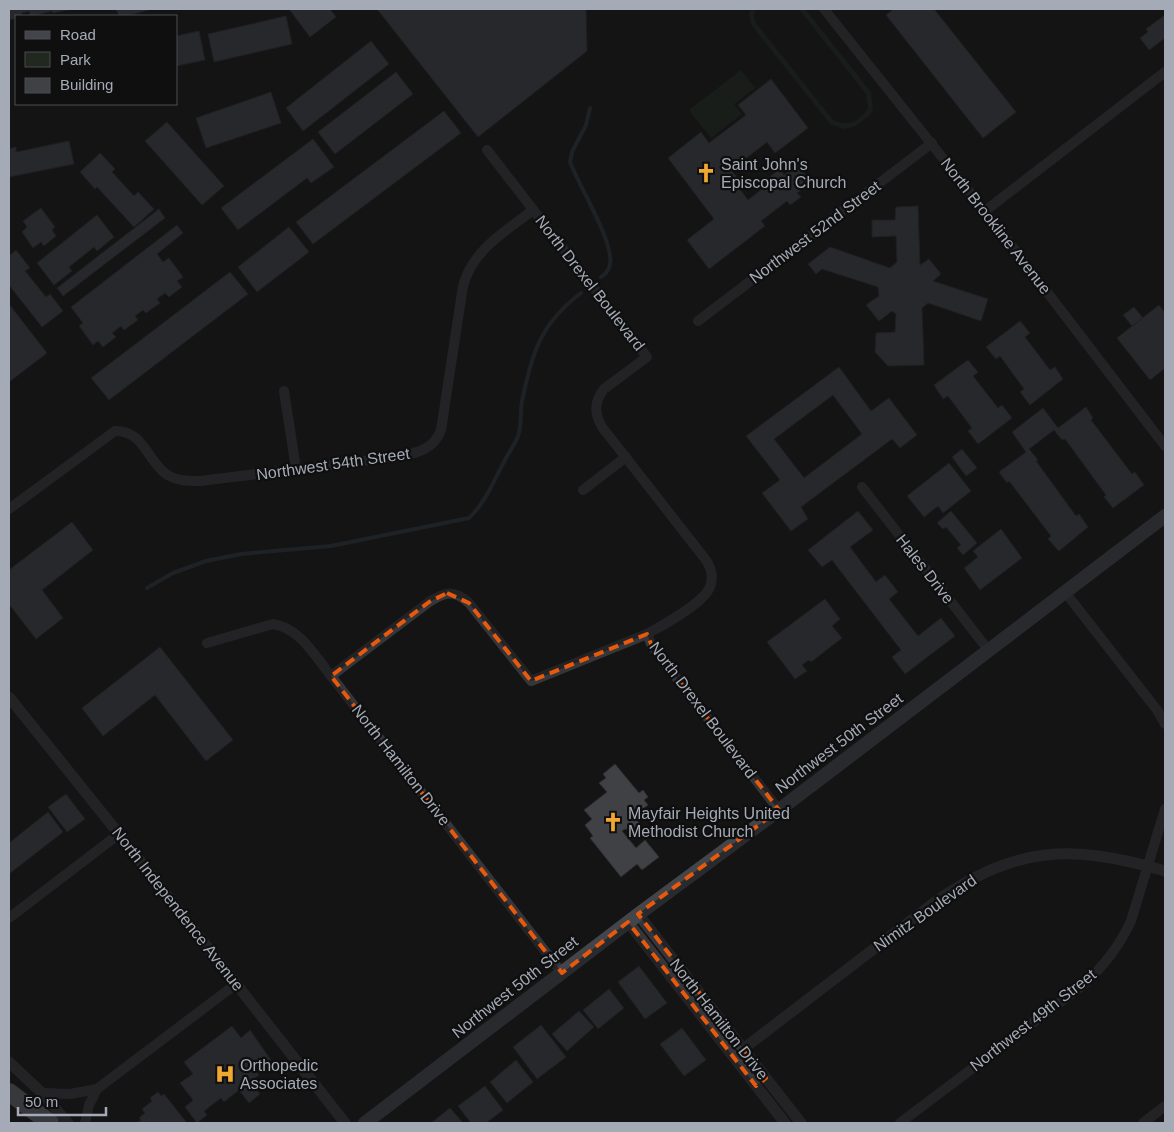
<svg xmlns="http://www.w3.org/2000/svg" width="1174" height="1132" font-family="Arial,sans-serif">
  <rect width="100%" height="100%" fill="#141415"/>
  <g fill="#202820">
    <path d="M750 9H755L754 16 756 23 833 120C848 127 859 122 868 108L866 94 799 9H805L871 92 873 109 870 115 856 126 843 129 830 124 752 26 749 16Z"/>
    <polygon points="741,70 755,88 734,104 742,114 711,138 689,110"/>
  </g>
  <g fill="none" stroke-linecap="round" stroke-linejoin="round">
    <g stroke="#2a3339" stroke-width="4">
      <path d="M590 108 586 125 572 152 570 162C579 186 614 242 610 264 609 270 606 274 601 277"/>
      <path d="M147 588 173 573 206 561 241 554 331 546 469 518C486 502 494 480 505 460 509 452 515 444 518 436 522 425 520 412 522 401 532 353 540 324 581 293"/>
    </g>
  </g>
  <g fill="#3f4145" stroke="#2e2e31" fill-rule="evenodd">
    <polygon points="9,9 72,9 53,13 52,11 32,16 30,16 29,11 22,13 22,16 16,16 16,18 9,20"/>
    <polygon points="116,9 152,9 127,16 119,16"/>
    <polygon points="289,9 330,9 336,17 310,37"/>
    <polygon points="377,9 586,9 587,51 478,137"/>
    <polygon points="894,9 934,9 1016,112 983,138 886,15"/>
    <polygon points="1165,15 1165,38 1149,50 1140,38 1148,32 1146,29"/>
    <polygon points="286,16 292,44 214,62 208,34"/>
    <polygon points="199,31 205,60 176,66 176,36"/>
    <polygon points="371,41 389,64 303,131 286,108"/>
    <polygon points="396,72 413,94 335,154 318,132"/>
    <polygon points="771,79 808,128 775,153 767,142 731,170 739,180 735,183 748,200 771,182 768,178 780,169 784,175 798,165 811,182 797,193 801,197 790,205 787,201 761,221 765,226 709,269 687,240 714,219 668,158 701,132 709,143 746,115 738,105"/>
    <polygon points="271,92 281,123 206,148 196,118"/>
    <polygon points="444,111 461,133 313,244 296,222"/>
    <polygon points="167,122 224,186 202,205 145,141"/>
    <polygon points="313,139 334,167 311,183 307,178 238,230 221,208"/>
    <polygon points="69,141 74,164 9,177 9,149 16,147 16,152"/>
    <polygon points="100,153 115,169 112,172 134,196 138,192 154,209 134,227 97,187 95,189 80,172"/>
    <polygon points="918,206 920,265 929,259 941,274 933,281 988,299 981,321 928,303 922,308 924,365 888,366 875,352 876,333 895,332 896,314 892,311 879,321 866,305 879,296 878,287 822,269 816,274 808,264 830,247 890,268 897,262 896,236 872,237 872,220 895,220 896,207"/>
    <polygon points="41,208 55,227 52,230 56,236 44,246 41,242 33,248 22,232 27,227 23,221"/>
    <polygon points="159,209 165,218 63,296 57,288"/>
    <polygon points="97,215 114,237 97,251 94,247 69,267 72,271 54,285 37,263"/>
    <polygon points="177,225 183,233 157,254 163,262 169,258 183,277 177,281 182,287 169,297 165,293 157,299 160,303 146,313 143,310 135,316 138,320 124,330 121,326 112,333 116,337 103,347 98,341 93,345 79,326 83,323 71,307"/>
    <polygon points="289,227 309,252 257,292 238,267"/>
    <polygon points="16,250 30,268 25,271 46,297 50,294 63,311 42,327 9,285 9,256"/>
    <polygon points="230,272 248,294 109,400 91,378"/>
    <polygon points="9,304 47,353 9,382"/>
    <polygon points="1159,305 1165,313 1165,368 1150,380 1117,338"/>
    <polygon points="1134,307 1143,318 1132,326 1123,315"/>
    <polygon points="1020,321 1030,333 1025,337 1050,370 1055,367 1063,379 1030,405 1020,392 1024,389 1000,356 996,359 986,347"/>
    <polygon points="968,360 978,372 973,376 998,408 1002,405 1012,418 978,444 968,431 972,428 948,396 943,399 934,385"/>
    <path d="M839 367 871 411 889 398 917 435 900 448 892 439 801 507 808 519 791 531 762 493 780 480 746 436ZM833 395 862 434 804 478 774 439Z"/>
    <polygon points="1086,407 1093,418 1091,420 1132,474 1135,472 1144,485 1113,508 1104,497 1106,495 1065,439 1062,440 1054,430 1029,449 1038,460 1036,461 1076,516 1079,514 1088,527 1059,551 1048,539 1051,536 1009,481 1007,483 999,472 1026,452 1012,432 1043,408 1058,428"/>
    <polygon points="962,449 977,468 966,476 952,457"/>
    <polygon points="949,463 971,491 943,513 938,506 924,517 907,496"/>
    <polygon points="858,511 873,530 850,547 876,582 885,575 898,592 889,599 918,636 941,618 955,636 905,674 892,657 901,650 832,560 822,567 808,550"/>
    <polygon points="951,511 977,543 963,555 957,548 961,545 946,527 943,529 937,523"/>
    <polygon points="72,522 93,550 42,590 63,618 36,639 9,604 9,570"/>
    <polygon points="1001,529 1022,558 980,590 964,568 978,557 973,551"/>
    <polygon points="825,599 840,619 832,626 842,638 811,662 809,660 802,665 807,671 795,679 767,642"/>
    <polygon points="160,647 233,740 206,761 155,695 103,736 82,708"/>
    <polygon points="615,764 639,793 643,790 648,797 644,800 648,805 634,816 642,827 638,830 625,829 622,831 636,848 645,840 659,857 642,870 637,864 621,877 590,838 593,836 585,825 592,819 584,810 607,792 599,783 606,778 603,774"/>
    <polygon points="66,794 85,819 67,832 48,807"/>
    <polygon points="48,812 63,832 9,874 9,843"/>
    <polygon points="639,966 667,1003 645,1019 618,982"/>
    <polygon points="609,989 624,1008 598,1029 583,1010"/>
    <polygon points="579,1011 594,1027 567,1051 552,1034"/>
    <polygon points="541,1025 566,1057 537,1079 513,1047"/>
    <polygon points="232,1026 241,1038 250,1030 271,1060 256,1071 259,1075 250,1082 260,1094 249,1103 239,1090 224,1102 221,1098 204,1111 207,1115 197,1123 185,1107 193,1100 180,1083 193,1074 184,1062"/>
    <polygon points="682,1028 706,1060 684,1076 660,1044"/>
    <polygon points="516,1060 533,1082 507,1103 490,1082"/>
    <polygon points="485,1086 503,1110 486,1123 471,1123 458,1106"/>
    <polygon points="158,1092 161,1096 164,1094 187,1123 137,1123 141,1120 139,1118 145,1113 142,1109 152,1101 150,1098"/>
    <polygon points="450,1108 463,1123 431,1123"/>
  </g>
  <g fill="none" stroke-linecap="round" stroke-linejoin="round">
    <g stroke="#35363a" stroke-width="10">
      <polyline points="824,9 985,211 1165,446"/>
      <polyline points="985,211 1165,72"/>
      <polyline points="698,321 932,143"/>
      <polyline points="284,391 296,469"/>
      <polyline points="862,487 989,651"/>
      <polyline points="583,490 626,457"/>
      <path d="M9 509 115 431C143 430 147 460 166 474 176 481 188 481 200 481L396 457C415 453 433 451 441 430L463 286C473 249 505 232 533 210"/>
      <polyline points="1065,592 1157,710 1165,724"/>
      <polyline points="647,634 652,646 779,810"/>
      <path d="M207 643 273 624C300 628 315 656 331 676L562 973"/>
      <path d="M331 676 429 602C445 592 454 589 469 603L531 681 647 634C663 625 703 604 710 587 714 577 711 568 706 560L602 427C594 413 594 402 604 389L647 357 487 150"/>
      <polyline points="9,918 119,834"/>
      <polyline points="42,1093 70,1094 97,1089"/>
      <polyline points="85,1123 89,1105 97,1089 236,984"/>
      <path d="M900 1123 1083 985C1104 966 1119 947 1131 921L1165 809"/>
      <polyline points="1143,1123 1165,1106"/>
    </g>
    <g stroke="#35363a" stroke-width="11">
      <polyline points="9,697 119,834 345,1123"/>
      <polyline points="638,914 801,1123"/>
      <polyline points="628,922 785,1123"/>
      <path d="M743 1049 935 902C1015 845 1074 844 1165 871"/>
      <polyline points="9,1062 42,1093 68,1123"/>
    </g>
    <polyline stroke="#43454a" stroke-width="14" points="365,1123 640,913 779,810 1165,516"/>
    <polyline stroke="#61646b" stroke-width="18" points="9,1092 50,1123"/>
  </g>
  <path d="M0 0H1174V1132H0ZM447 593 469 603 531 681 647 634 652 646 779 810 638 914 766 1078 756 1086 628 922 562 973 331 676 429 602Z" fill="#141415" fill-opacity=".55" fill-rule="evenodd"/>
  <path fill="none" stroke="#e8590c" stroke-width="4" stroke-dasharray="10 6" stroke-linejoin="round" d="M447 593 469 603 531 681 647 634 652 646 779 810 638 914 766 1078 756 1086 628 922 562 973 331 676 429 602Z"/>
  <defs>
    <symbol id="church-bare" viewBox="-9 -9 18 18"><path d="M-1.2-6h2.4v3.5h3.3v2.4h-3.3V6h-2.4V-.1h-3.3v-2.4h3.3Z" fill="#f0a831" stroke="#0f0f10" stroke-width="2.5" paint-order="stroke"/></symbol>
    <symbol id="hospital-bare" viewBox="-9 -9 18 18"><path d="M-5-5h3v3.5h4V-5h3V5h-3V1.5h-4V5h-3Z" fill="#f0a831" stroke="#0f0f10" stroke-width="2.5" paint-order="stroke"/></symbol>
  </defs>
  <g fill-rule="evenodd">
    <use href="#church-bare" x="692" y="159" width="28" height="28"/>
    <use href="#church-bare" x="599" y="808" width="28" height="28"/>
    <use href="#hospital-bare" x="211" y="1060" width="28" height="28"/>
  </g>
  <g text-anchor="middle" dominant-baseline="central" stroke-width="4.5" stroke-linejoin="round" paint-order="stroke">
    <g font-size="16" fill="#a5abb6" stroke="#0f0f10" text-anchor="start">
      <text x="721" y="164">Saint John's<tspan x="721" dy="18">Episcopal Church</tspan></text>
      <text x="628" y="813">Mayfair Heights United<tspan x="628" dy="18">Methodist Church</tspan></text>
      <text x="240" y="1065">Orthopedic<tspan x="240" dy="18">Associates</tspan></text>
    </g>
    <g font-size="16" fill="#a5abb6" stroke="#0f0f10">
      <text transform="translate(996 226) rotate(52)">North Brookline Avenue</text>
      <text transform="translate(815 232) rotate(-37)">Northwest 52nd Street</text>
      <text transform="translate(590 283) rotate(52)">North Drexel Boulevard</text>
      <text transform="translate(333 464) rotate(-8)">Northwest 54th Street</text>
      <text transform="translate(925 569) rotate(52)">Hales Drive</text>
      <text transform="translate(703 710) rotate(53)">North Drexel Boulevard</text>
      <text transform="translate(839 743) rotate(-37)">Northwest 50th Street</text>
      <text transform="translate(401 765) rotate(52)">North Hamilton Drive</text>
      <text transform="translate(178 909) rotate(52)">North Independence Avenue</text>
      <text transform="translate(925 913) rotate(-35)">Nimitz Boulevard</text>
      <text transform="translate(515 987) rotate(-38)">Northwest 50th Street</text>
      <text transform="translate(719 1019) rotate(52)">North Hamilton Drive</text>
      <text transform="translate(1033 1020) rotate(-38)">Northwest 49th Street</text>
    </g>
  </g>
  <rect width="1174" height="1132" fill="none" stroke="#a5abb6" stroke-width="20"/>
  <rect x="15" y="15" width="162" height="90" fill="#0f0f10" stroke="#4b4d52"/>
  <rect x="25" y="31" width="25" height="8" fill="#43454a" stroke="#4b4d52"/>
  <text x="60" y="40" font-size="15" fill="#a5abb6">Road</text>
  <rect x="25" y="52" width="25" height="15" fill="#202820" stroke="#4b4d52"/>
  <text x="60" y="65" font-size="15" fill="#a5abb6">Park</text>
  <rect x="25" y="78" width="25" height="15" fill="#3f4145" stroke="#4b4d52"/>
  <text x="60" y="90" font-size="15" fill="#a5abb6">Building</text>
  <path d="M18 1107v8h88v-8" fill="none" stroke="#a5abb6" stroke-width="2.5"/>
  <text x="25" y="1107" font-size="15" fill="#a5abb6" stroke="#0f0f10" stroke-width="4" paint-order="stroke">50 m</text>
</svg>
